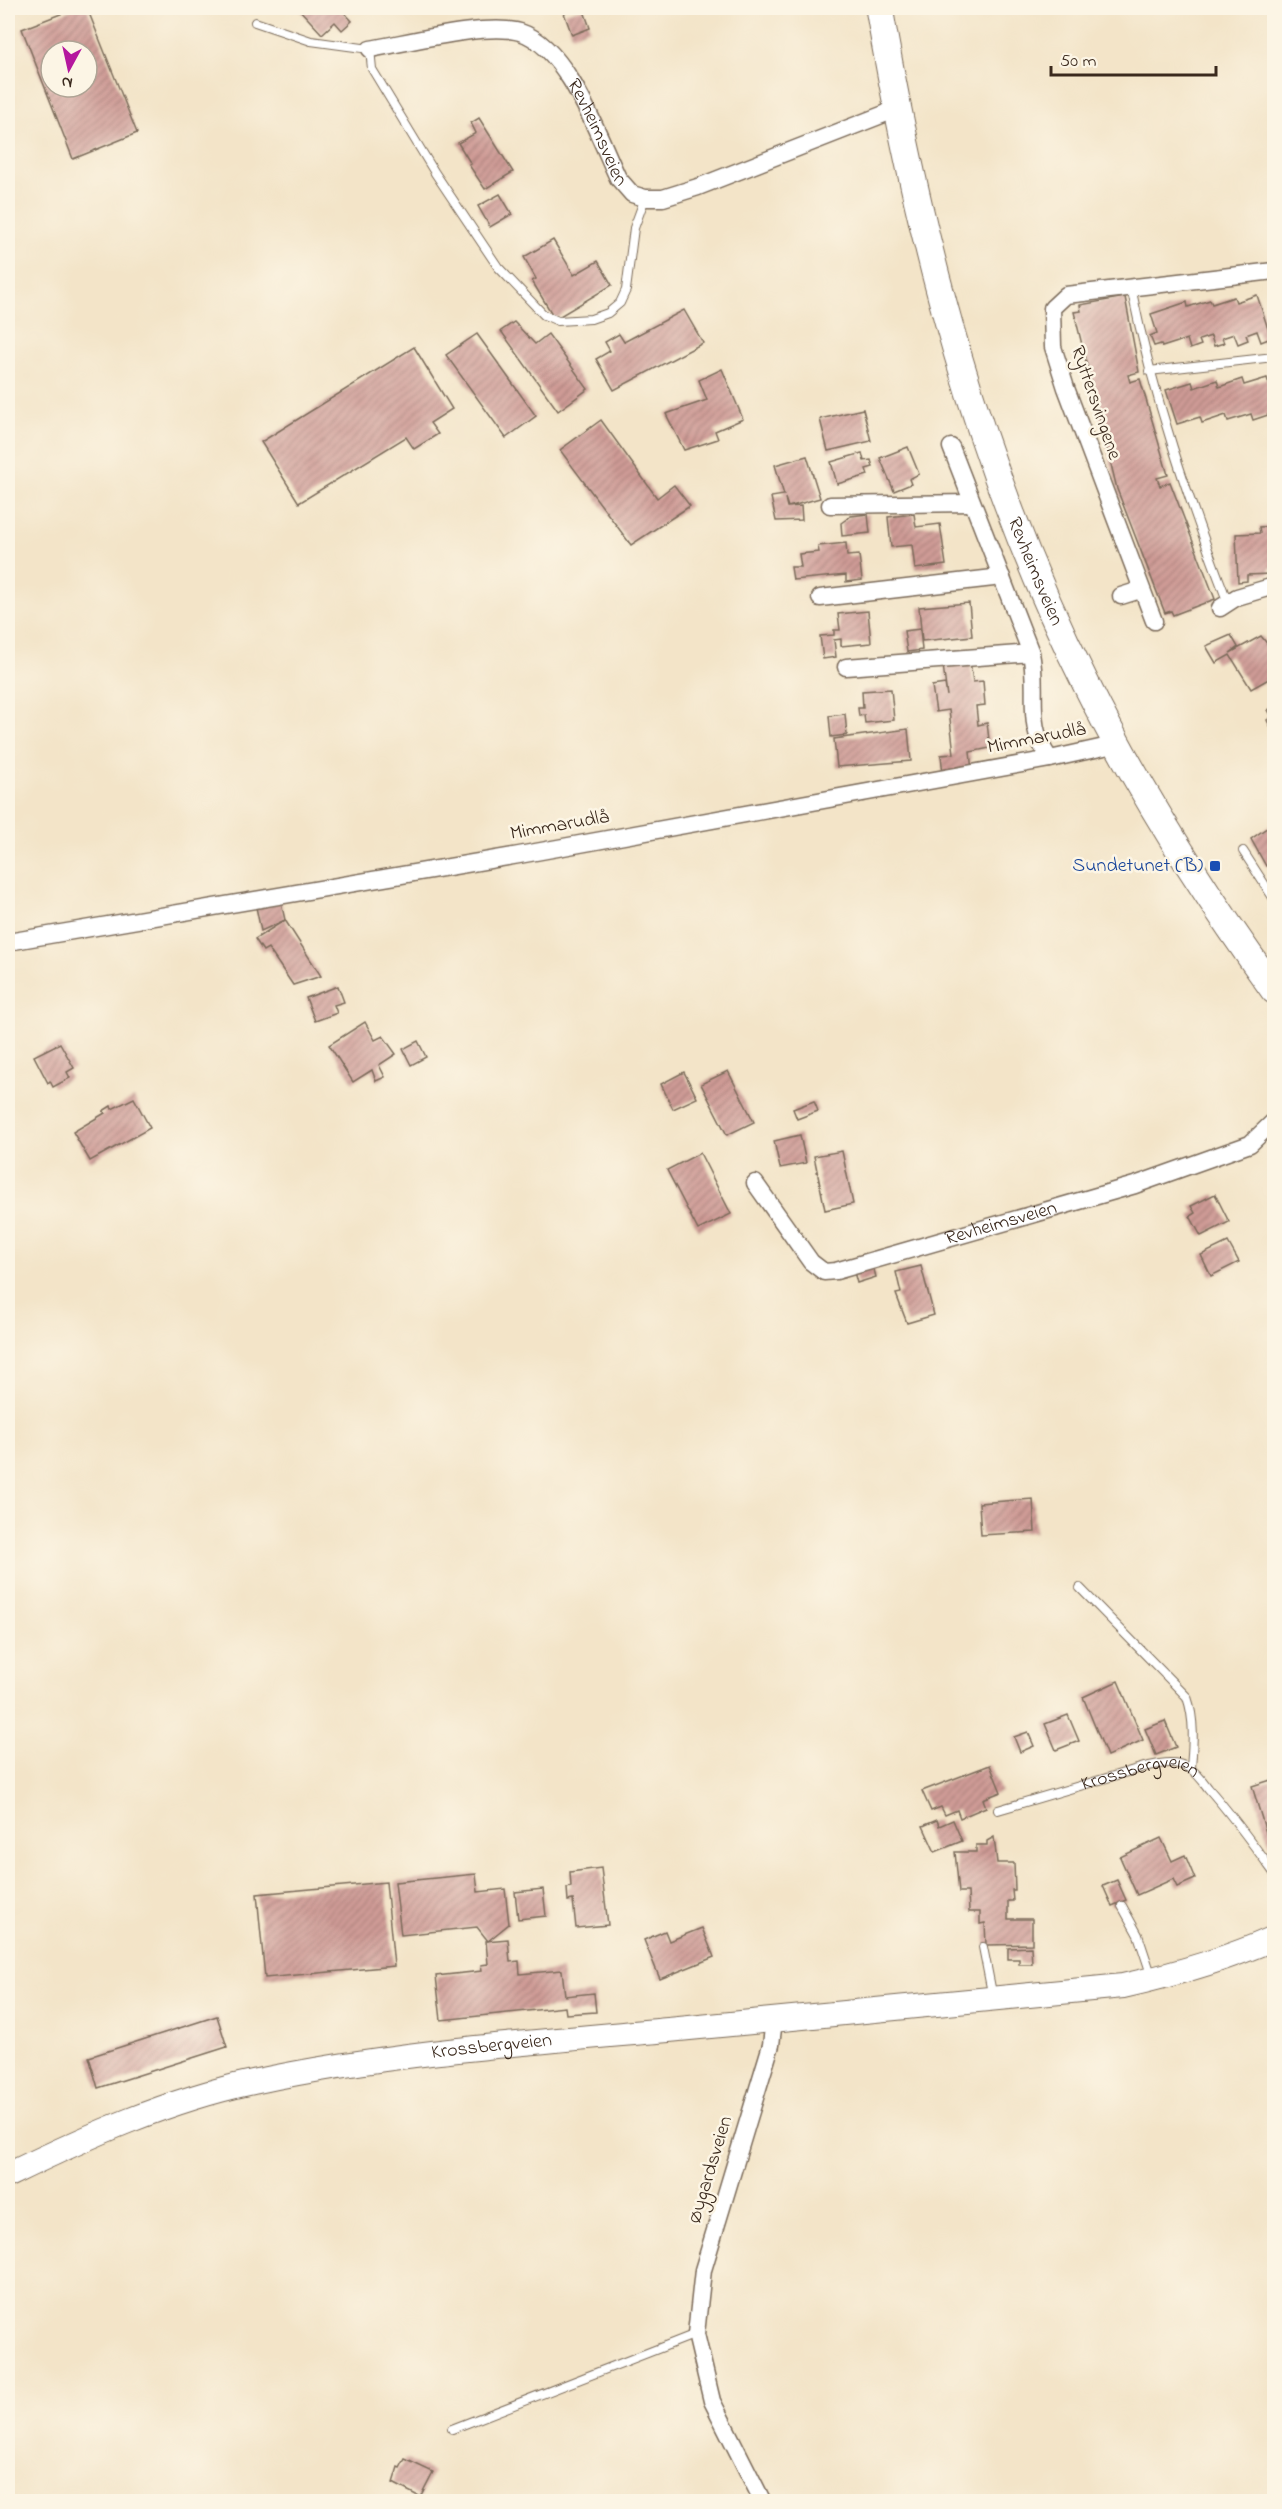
<svg xmlns="http://www.w3.org/2000/svg" width="1282" height="2509" font-family="'Indie Flower',sans-serif">
  <defs>
    <pattern id="building-hatch" width="6" height="6" patternUnits="userSpaceOnUse" patternTransform="scale(1.5)"><rect width="6" height="6" fill="#cf9b96"/><path d="M-1 1l2-2M0 6l6-6M5 7l2-2" fill="none" stroke="#a97f7a"/></pattern>
  </defs>
  <rect width="100%" height="100%" fill="#fcf5e5"/>
  <filter id="ink" filterUnits="userSpaceOnUse"><feTurbulence type="fractalNoise" baseFrequency=".0167" numOctaves="2"/><feDisplacementMap in="SourceGraphic" scale="12" xChannelSelector="R" yChannelSelector="G"/><feConvolveMatrix kernelMatrix="1 2 1 2 8 2 1 2 1" color-interpolation-filters="sRGB"/></filter>
  <filter id="wash" filterUnits="userSpaceOnUse"><feTurbulence type="fractalNoise" baseFrequency=".008" numOctaves="4" result="noise"/><feDisplacementMap in="SourceGraphic" scale="24" xChannelSelector="R" yChannelSelector="G"/><feGaussianBlur stdDeviation="1.35" result="paint"/><feColorMatrix in="noise" values="0 0 0 0 0 0 0 0 0 0 0 0 0 0 0 0 0 1.4 0 .05"/><feComposite in="paint" operator="in"/></filter>
  <g filter="url(#wash)">
    <rect width="100%" height="100%" fill="#f3e4c8"/>
    <g id="blocks">
      <g fill="url(#building-hatch)" fill-rule="evenodd">
        <path d="M76 8H87L137 133 73 159 22 29ZM51 51H87V87H51Z"/>
        <polygon points="298,8 340,8 352,21 342,30 335,22 322,34"/>
        <polygon points="583,8 590,28 572,35 564,13"/>
        <polygon points="479,118 513,172 485,189 469,165 471,164 458,143 476,133 471,123"/>
        <polygon points="500,194 512,214 490,227 478,206"/>
        <polygon points="553,240 574,275 598,261 612,285 555,319 532,281 536,279 524,257"/>
        <polygon points="1257,295 1271,338 1261,342 1257,331 1246,335 1248,340 1238,344 1234,334 1222,338 1224,343 1214,346 1211,336 1199,340 1201,345 1190,349 1187,339 1162,347 1161,344 1154,346 1150,336 1157,333 1151,314 1187,302 1188,307 1210,300 1212,304 1234,297 1236,302"/>
        <polygon points="1125,297 1139,372 1128,375 1130,382 1140,379 1168,475 1157,478 1160,486 1170,482 1215,599 1173,615 1171,611 1165,613 1117,489 1074,312 1081,311 1080,305"/>
        <polygon points="684,310 703,343 614,390 596,359 610,351 605,342 619,334 624,342"/>
        <polygon points="514,322 535,344 548,334 588,389 558,411 501,331"/>
        <polygon points="477,334 536,416 506,438 446,355"/>
        <polygon points="414,347 452,409 430,423 438,434 414,449 406,437 299,503 261,442"/>
        <polygon points="722,369 743,419 715,431 718,439 684,450 666,414 707,400 699,380"/>
        <polygon points="1267,378 1269,384 1274,382 1274,413 1253,420 1251,414 1228,421 1226,415 1202,423 1200,417 1177,424 1166,390 1192,382 1194,388 1217,380 1219,387 1242,379 1244,385"/>
        <polygon points="863,409 871,441 828,451 820,419"/>
        <polygon points="601,420 657,498 674,485 690,506 631,545 560,450"/>
        <polygon points="908,447 919,474 909,479 911,484 894,491 880,458"/>
        <polygon points="862,453 864,461 871,460 873,467 866,469 868,475 837,484 831,462"/>
        <polygon points="807,456 820,498 788,507 785,498 787,507 801,506 802,520 776,521 771,497 784,495 775,465"/>
        <polygon points="868,514 870,533 842,536 841,523 851,516"/>
        <polygon points="914,514 916,527 940,524 946,565 915,569 912,545 891,547 888,517"/>
        <polygon points="1274,526 1274,568 1270,568 1270,574 1247,575 1247,581 1238,582 1236,534 1260,533 1259,527"/>
        <polygon points="846,543 847,556 859,555 862,580 846,582 846,575 793,580 791,567 801,567 799,554 819,552 818,546"/>
        <polygon points="969,603 972,636 922,641 919,607"/>
        <polygon points="868,611 871,643 841,646 841,639 834,640 836,657 823,659 820,636 834,635 834,630 840,630 838,614"/>
        <polygon points="920,629 922,650 907,652 904,631"/>
        <polygon points="1231,635 1238,647 1230,653 1261,636 1273,651 1274,650 1274,676 1251,689 1230,655 1216,663 1206,646"/>
        <polygon points="970,661 973,682 983,681 985,705 976,706 978,725 987,723 990,748 970,752 972,771 943,774 941,755 954,754 949,710 936,712 932,686 945,684 947,696 943,665"/>
        <polygon points="891,689 894,720 865,723 864,715 859,716 858,708 863,708 862,691"/>
        <polygon points="1274,706 1274,735 1267,720 1272,717 1268,710"/>
        <polygon points="845,714 847,735 831,737 829,716"/>
        <polygon points="908,729 911,761 837,767 834,739"/>
        <polygon points="1274,823 1274,874 1268,865 1266,866 1251,839"/>
        <polygon points="281,902 285,920 261,931 256,907"/>
        <polygon points="285,920 321,976 293,985 268,948 263,951 255,939"/>
        <polygon points="338,986 344,1002 334,1005 337,1013 315,1021 306,998"/>
        <polygon points="365,1022 375,1040 383,1036 396,1054 379,1065 385,1077 376,1081 372,1070 353,1082 329,1045"/>
        <polygon points="418,1041 426,1057 411,1065 403,1049"/>
        <polygon points="60,1043 74,1068 67,1072 70,1078 53,1087 50,1081 48,1083 34,1056"/>
        <polygon points="728,1071 754,1122 727,1135 701,1084"/>
        <polygon points="684,1072 697,1098 673,1109 661,1084"/>
        <polygon points="134,1098 150,1128 90,1161 73,1132 105,1113 103,1111 111,1106 112,1109"/>
        <polygon points="814,1101 818,1111 797,1119 793,1109"/>
        <polygon points="800,1135 806,1163 780,1168 774,1141"/>
        <polygon points="842,1151 853,1204 825,1210 814,1156"/>
        <polygon points="700,1153 731,1214 698,1230 667,1170"/>
        <polygon points="1215,1194 1229,1222 1201,1236 1190,1216 1195,1213 1191,1206"/>
        <polygon points="1228,1242 1239,1262 1211,1276 1201,1255"/>
        <polygon points="873,1266 876,1277 857,1283 854,1272"/>
        <polygon points="921,1266 934,1315 907,1323 896,1294 901,1293 896,1272"/>
        <polygon points="1033,1499 1035,1532 981,1535 979,1503"/>
        <polygon points="1118,1681 1143,1740 1107,1756 1083,1697"/>
        <polygon points="1068,1715 1079,1741 1056,1750 1045,1724"/>
        <polygon points="1165,1721 1176,1747 1156,1755 1145,1729"/>
        <polygon points="1028,1732 1034,1746 1020,1752 1014,1737"/>
        <polygon points="990,1765 1001,1792 983,1799 986,1807 960,1818 957,1810 945,1815 941,1807 931,1811 922,1791"/>
        <polygon points="1274,1779 1274,1859 1252,1786"/>
        <polygon points="937,1820 939,1826 953,1820 962,1841 935,1852 923,1826"/>
        <polygon points="994,1837 997,1863 1014,1863 1015,1890 1012,1890 1013,1901 1008,1901 1008,1919 1032,1919 1032,1944 986,1945 985,1923 980,1924 980,1912 969,1912 968,1892 959,1892 955,1852 976,1852 976,1845 987,1845 987,1841"/>
        <polygon points="1161,1838 1172,1861 1185,1855 1195,1879 1177,1887 1173,1879 1137,1895 1120,1857"/>
        <polygon points="601,1868 608,1925 576,1928 573,1900 568,1901 567,1888 571,1887 570,1872"/>
        <polygon points="476,1874 478,1892 505,1889 509,1924 488,1941 477,1927 401,1935 395,1882"/>
        <polygon points="1117,1880 1126,1900 1112,1906 1103,1886"/>
        <polygon points="386,1882 394,1966 265,1978 257,1894"/>
        <polygon points="543,1889 546,1916 518,1919 515,1892"/>
        <polygon points="702,1928 714,1957 660,1979 644,1940 665,1931 669,1941"/>
        <polygon points="508,1939 510,1962 519,1961 520,1974 562,1970 565,1996 594,1993 596,2012 566,2014 565,2007 441,2020 436,1976 482,1971 481,1965 488,1964 486,1941"/>
        <polygon points="1031,1947 1032,1964 1019,1964 1019,1959 1008,1959 1008,1948"/>
        <polygon points="217,2016 227,2047 98,2088 89,2057"/>
        <polygon points="405,2459 433,2472 420,2497 393,2483 398,2467 400,2468"/>
      </g>
    </g>
  </g>
  <g filter="url(#ink)">
    <use href="#blocks" fill-opacity="0" stroke="#7b6b5a" stroke-width="1.5"/>
    <g fill="none" stroke-linecap="round" stroke-linejoin="round">
      <defs>
        <g id="lane">
          <polyline points="255,22 311,41 370,49 372,69 435,173 498,267 544,315 558,321 591,319 608,313 620,303 626,290 634,228 645,198"/>
          <path d="M1131 287C1153 396 1188 499 1228 603"/>
          <polyline points="1149,371 1274,357"/>
          <polyline points="1243,851 1274,899"/>
          <path d="M1080 1588 1187 1697C1195 1720 1193 1744 1191 1768"/>
          <path id="s1" d="M998 1810 1144 1767C1159 1764 1174 1759 1189 1768 1196 1772 1203 1781 1208 1788 1232 1815 1253 1844 1274 1873"/>
          <polyline points="1122,1906 1138,1935 1152,1977"/>
          <polyline points="983,1947 993,1998"/>
          <polyline points="452,2429 696,2334"/>
        </g>
        <g id="street">
          <path id="s2" d="M370 49C406 43 487 22 520 32 568 47 598 136 618 178L632 194 645 198H663L698 187 897 109"/>
          <path d="M951 447 1031 653C1039 692 1024 725 1050 759"/>
          <polyline points="830,505 971,503"/>
          <polyline points="1121,596 1140,590"/>
          <polyline points="820,598 1002,577"/>
          <polyline points="1220,608 1237,597 1274,586"/>
          <polyline points="1154,621 1066,388 1053,347 1052,308 1066,295 1274,271"/>
          <polyline points="846,667 1031,653"/>
          <polyline points="8,942 519,855 1050,759 1118,744"/>
          <path id="s3" d="M755 1183 811 1262 824 1272 836 1271 1135 1185 1250 1144 1274 1121"/>
          <polyline points="763,2502 712,2401 696,2334 703,2270 771,2045 774,2020"/>
        </g>
        <g id="secondary">
          <path id="s4" d="M8 2175C86 2137 168 2100 253 2082 393 2052 537 2042 679 2029 827 2015 975 2001 1123 1986 1176 1974 1225 1960 1274 1938"/>
        </g>
        <g id="primary">
          <path id="s5" d="M879 8C919 240 979 472 1086 684 1139 791 1204 893 1274 990"/>
        </g>
      </defs>
      <use href="#lane" stroke="#7b6b5a" stroke-width="10"/>
      <use href="#street" stroke="#7b6b5a" stroke-width="19"/>
      <use href="#secondary" stroke="#7b6b5a" stroke-width="26"/>
      <use href="#primary" stroke="#7b6b5a" stroke-width="29"/>
      <use href="#lane" stroke="#fff" stroke-width="8"/>
      <use href="#street" stroke="#fff" stroke-width="16"/>
      <use href="#secondary" stroke="#fff" stroke-width="24"/>
      <use href="#primary" stroke="#fff" stroke-width="27"/>
    </g>
  </g>
  <rect fill="#1a4fb4" stroke="#fcf5e5" stroke-width="2" x="1209" y="860" width="12" height="12" rx="3"/>
  <g text-anchor="middle" dominant-baseline="central" stroke-width="5" stroke-linejoin="round" paint-order="stroke">
    <g font-size="20" fill="#3b2a1e" stroke="#fcf5e5">
      <text stroke="none"><textPath href="#s2" startOffset="282">Revheimsveien</textPath></text>
      <text transform="translate(1095 403) rotate(71)">Ryttersvingene</text>
      <text stroke="none"><textPath href="#s5" startOffset="586">Revheimsveien</textPath></text>
      <text transform="translate(1037 739) rotate(-11)">Mimmarudlå</text>
      <text transform="translate(560 826) rotate(-10)">Mimmarudlå</text>
      <text stroke="none"><textPath href="#s3" startOffset="297">Revheimsveien</textPath></text>
      <text stroke="none"><textPath href="#s1" startOffset="148">Krossbergveien</textPath></text>
      <text stroke="none"><textPath href="#s4" startOffset="504">Krossbergveien</textPath></text>
      <text transform="translate(711 2170) rotate(-73)">Øygardsveien</text>
    </g>
    <g font-size="20" fill="#164399" stroke="#fcf5e5" text-anchor="end">
      <text x="1203" y="866">Sundetunet (B)</text>
    </g>
  </g>
  <rect width="1282" height="2509" fill="none" stroke="#fcf5e5" stroke-width="30"/>
  <g transform="translate(69 69) rotate(188)"><circle r="28" fill="#fcf5e5" stroke="#afa495" stroke-width="1.5"/>
  <path d="M0-4.5L10 22L0 15L-10 22Z" fill="#b5179e"/>
  <text y="-9" font-size="16" font-weight="bold" text-anchor="middle" fill="#3b2a1e">N</text>
  </g>
  <path d="M1051 66v9h165v-9" fill="none" stroke="#3b2a1e" stroke-width="3"/>
  <text x="1060" y="66" font-size="18" fill="#3b2a1e" stroke="#fcf5e5" stroke-width="4.5" paint-order="stroke">50 m</text>
</svg>
